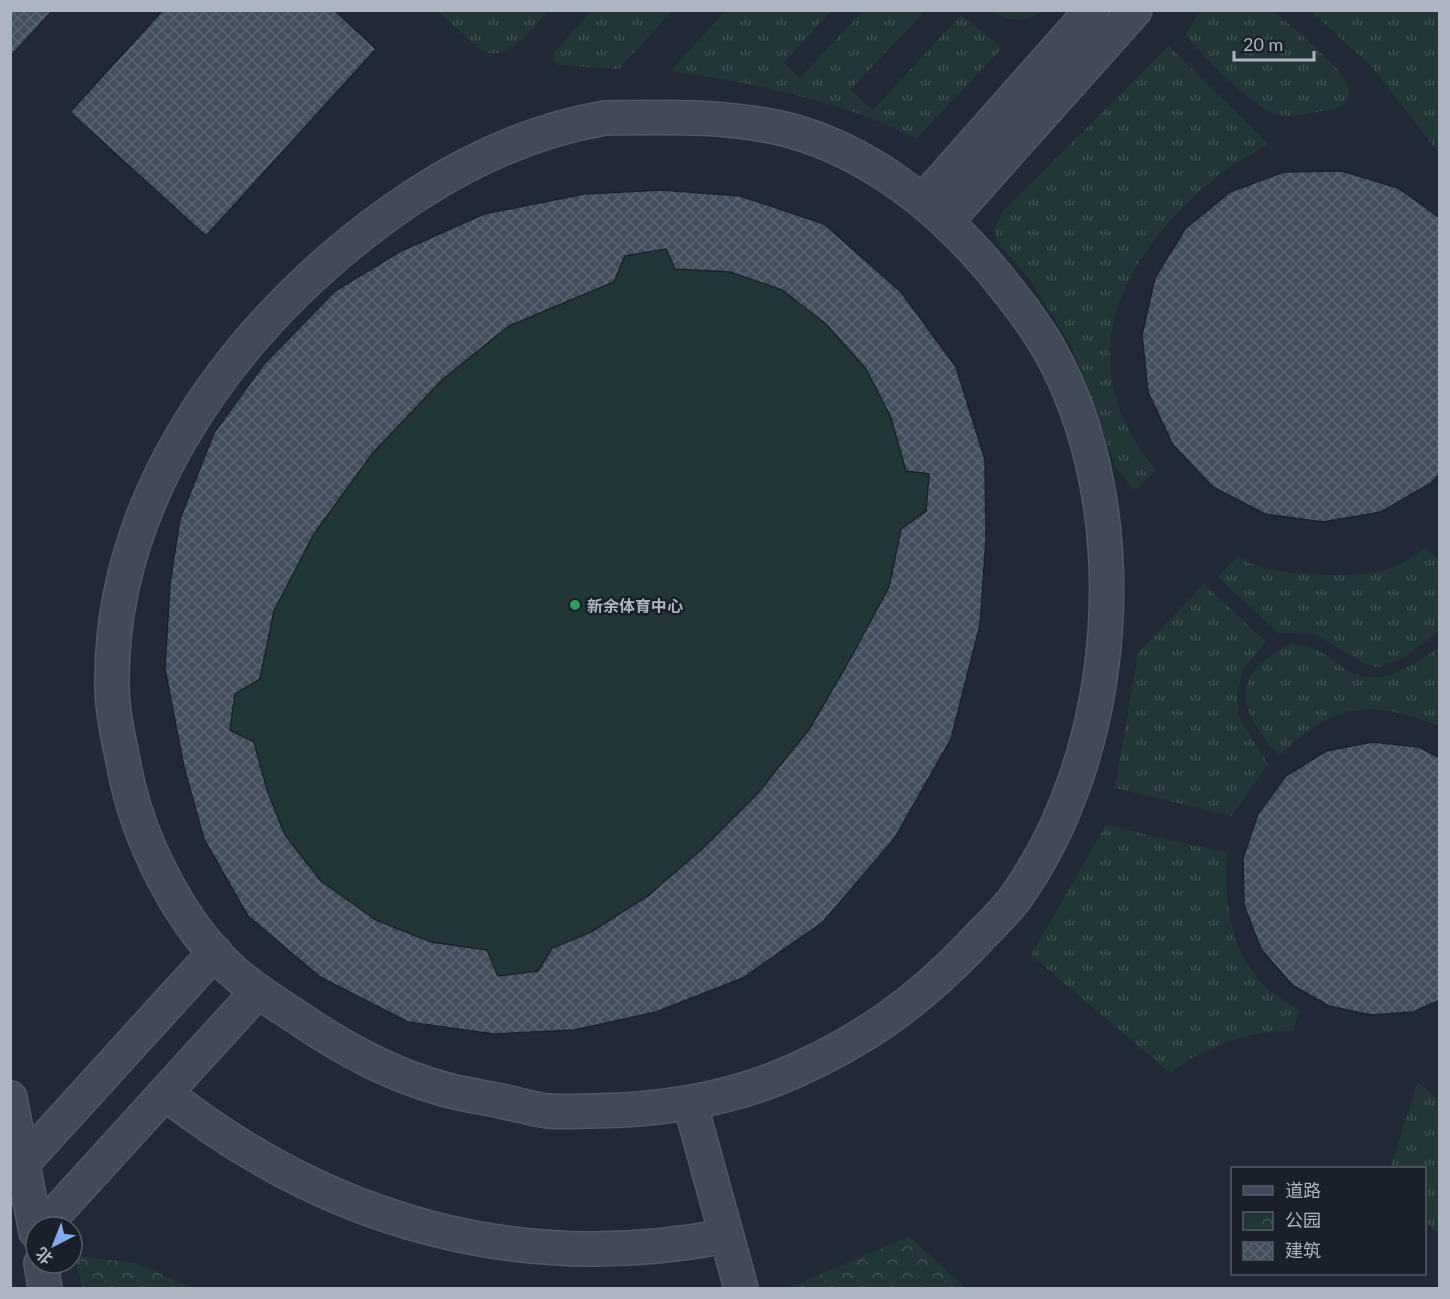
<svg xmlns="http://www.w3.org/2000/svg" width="1450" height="1299" font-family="Lato,'Noto Sans SC',sans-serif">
  <defs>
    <pattern id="grass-tufts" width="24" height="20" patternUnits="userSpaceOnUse" patternTransform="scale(1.5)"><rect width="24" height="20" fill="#233637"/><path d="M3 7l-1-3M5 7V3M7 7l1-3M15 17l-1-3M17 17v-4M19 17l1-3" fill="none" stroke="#405152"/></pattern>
    <pattern id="park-crowns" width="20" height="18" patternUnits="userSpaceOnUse" patternTransform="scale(1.5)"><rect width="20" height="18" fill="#233637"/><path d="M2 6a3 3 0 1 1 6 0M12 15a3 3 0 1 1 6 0" fill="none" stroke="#405152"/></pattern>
    <pattern id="building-cross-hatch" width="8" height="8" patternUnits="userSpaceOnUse" patternTransform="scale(1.5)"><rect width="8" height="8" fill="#434e5d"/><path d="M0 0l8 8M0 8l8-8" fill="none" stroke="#5b6573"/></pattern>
  </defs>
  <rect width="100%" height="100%" fill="#202935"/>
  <g fill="url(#grass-tufts)">
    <path d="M437 11H548C532 29 506 68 478 48Z"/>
    <polygon points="591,11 591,10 672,11 619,69 558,65 553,60 553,54"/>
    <path d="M725 11H831L783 63 800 78 863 11H925L850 90 873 110 961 15 1002 48 916 139C839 99 756 84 671 71Z"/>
    <path d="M993 11H1041C1030 23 1005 22 993 11Z"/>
    <path d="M1200 11H1274C1290 26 1347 70 1349 90 1350 103 1340 108 1329 110 1313 112 1291 119 1275 114 1256 109 1198 52 1186 35Z"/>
    <polygon points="1311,11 1439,11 1439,153 1371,66"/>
    <path d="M1169 46 1268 144C1251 155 1230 165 1214 179 1119 259 1066 362 1156 470L1138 488 1133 489 1116 467 1072 347 1029 278 997 243 994 229 1004 210Z"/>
    <path d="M1426 548 1439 560V631L1403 658 1377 668 1358 660 1315 634 1278 633 1218 577 1238 556C1261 577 1355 579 1386 570 1399 566 1414 555 1426 548Z"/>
    <polygon points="1204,584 1266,642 1243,669 1237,693 1239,717 1268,764 1232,816 1115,788 1138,653"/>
    <path d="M1292 643C1319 648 1321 651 1342 667 1376 692 1409 667 1439 648V726C1367 699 1336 702 1279 756 1236 708 1228 676 1292 643Z"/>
    <path d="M1106 825 1227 853C1223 920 1235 978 1300 1010L1293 1031C1246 1031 1208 1045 1170 1073L1031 955Z"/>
    <polygon points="1418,1082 1439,1101 1439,1234 1425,1221 1424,1168 1390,1168"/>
  </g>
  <g fill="url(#park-crowns)">
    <polygon points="908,1236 966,1288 788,1288 908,1237"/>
    <polygon points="75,1256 136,1263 192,1288 82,1288"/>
  </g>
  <polygon fill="#233637" points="662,190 740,196 824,224 901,292 956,367 985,460 986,539 951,739 894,839 823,922 743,978 656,1012 574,1030 494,1034 408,1022 320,977 248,916 204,839 184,767 165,669 170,584 180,519 214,433 264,364 335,291 401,251 484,214 584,194"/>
  <g fill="url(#building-cross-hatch)" stroke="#1b222c" stroke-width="1.5" fill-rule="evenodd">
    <polygon points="10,10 53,10 10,57"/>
    <polygon points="163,10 334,10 376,49 206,236 70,112"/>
    <polygon points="1342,171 1398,188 1440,218 1440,473 1431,483 1381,512 1323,522 1265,514 1213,487 1173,445 1148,392 1142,335 1155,278 1185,229 1230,192 1284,172"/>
    <path d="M662 190 740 196 824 224 901 292 956 367 985 460 986 539 980 625 951 739 894 839 823 922 743 978 656 1012 574 1030 494 1034 408 1022 320 977 248 916 204 839 184 767 165 669 170 584 180 519 214 433 264 364 335 291 401 251 484 214 584 194ZM666 249 675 269 730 272 782 290 826 324 866 369 891 418 906 471 929 474 926 511 901 529 889 587 849 661 810 728 758 793 702 849 649 895 591 932 552 948 538 971 498 976 487 950 431 942 376 920 321 881 285 835 267 790 254 742 230 730 235 694 260 679 274 611 314 534 372 454 442 380 509 326 614 282 625 256Z"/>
    <polygon points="1372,742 1419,747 1440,758 1440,1000 1413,1012 1371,1015 1329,1006 1292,985 1261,949 1244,905 1243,858 1258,814 1286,776 1326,751"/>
  </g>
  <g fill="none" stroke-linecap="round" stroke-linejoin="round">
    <defs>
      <g id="secondary">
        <path d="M605 118C667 117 731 115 792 131 867 152 933 203 984 261 1007 288 1031 318 1049 349 1139 509 1121 754 1013 901 1000 917 984 932 970 947 916 1003 864 1040 792 1072 729 1100 663 1110 594 1111 579 1111 562 1112 547 1111 532 1109 516 1104 501 1101 481 1097 460 1094 440 1088 390 1074 342 1048 300 1019 274 1002 246 985 224 963 176 915 138 837 125 771 119 740 111 709 112 678 113 507 216 356 342 250 419 186 505 135 605 118Z"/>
        <polyline points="923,201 1092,10"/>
        <polyline points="946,222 1135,10"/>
        <path d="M165 1093C329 1222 519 1276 726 1236"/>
        <polyline points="10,1098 36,1232"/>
        <polyline points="690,1103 741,1288"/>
        <polyline points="24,1162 215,952"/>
        <polyline points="43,1227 258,991"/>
        <polyline points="41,1263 45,1288"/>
      </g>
    </defs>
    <use href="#secondary" stroke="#515864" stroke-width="36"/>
    <use href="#secondary" stroke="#424a59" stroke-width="33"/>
  </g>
  <circle fill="#2e9e5b" stroke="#19202a" stroke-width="2" cx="575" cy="605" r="6"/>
  <g text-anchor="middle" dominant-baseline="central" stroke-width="5" stroke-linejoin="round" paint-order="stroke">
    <g font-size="16" font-weight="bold" fill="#adb5c3" stroke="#19202a" text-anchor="start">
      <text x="587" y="605">新余体育中心</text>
    </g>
  </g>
  <rect width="1450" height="1299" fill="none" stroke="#adb5c3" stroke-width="24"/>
  <rect x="1231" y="1167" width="195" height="108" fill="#19202a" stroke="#545c67" stroke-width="1.5"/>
  <rect x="1243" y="1186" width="30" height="9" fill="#424a59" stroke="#545c67" stroke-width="1.5"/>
  <text x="1285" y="1197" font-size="18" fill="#adb5c3">道路</text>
  <rect x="1243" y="1212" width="30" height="18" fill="url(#park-crowns)" stroke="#545c67" stroke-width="1.5"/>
  <text x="1285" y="1227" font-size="18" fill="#adb5c3">公园</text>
  <rect x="1243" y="1242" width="30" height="18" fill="url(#building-cross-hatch)" stroke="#545c67" stroke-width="1.5"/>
  <text x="1285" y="1257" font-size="18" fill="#adb5c3">建筑</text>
  <g transform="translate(54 1245) rotate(222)"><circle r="28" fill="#19202a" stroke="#545c67" stroke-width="1.5"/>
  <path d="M0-4.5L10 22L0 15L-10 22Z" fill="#82abf3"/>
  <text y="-9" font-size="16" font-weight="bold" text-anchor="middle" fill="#adb5c3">北</text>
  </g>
  <path d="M1234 51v9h80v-9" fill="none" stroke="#adb5c3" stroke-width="3"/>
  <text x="1243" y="51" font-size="18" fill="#adb5c3" stroke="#19202a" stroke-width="4.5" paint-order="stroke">20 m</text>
</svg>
